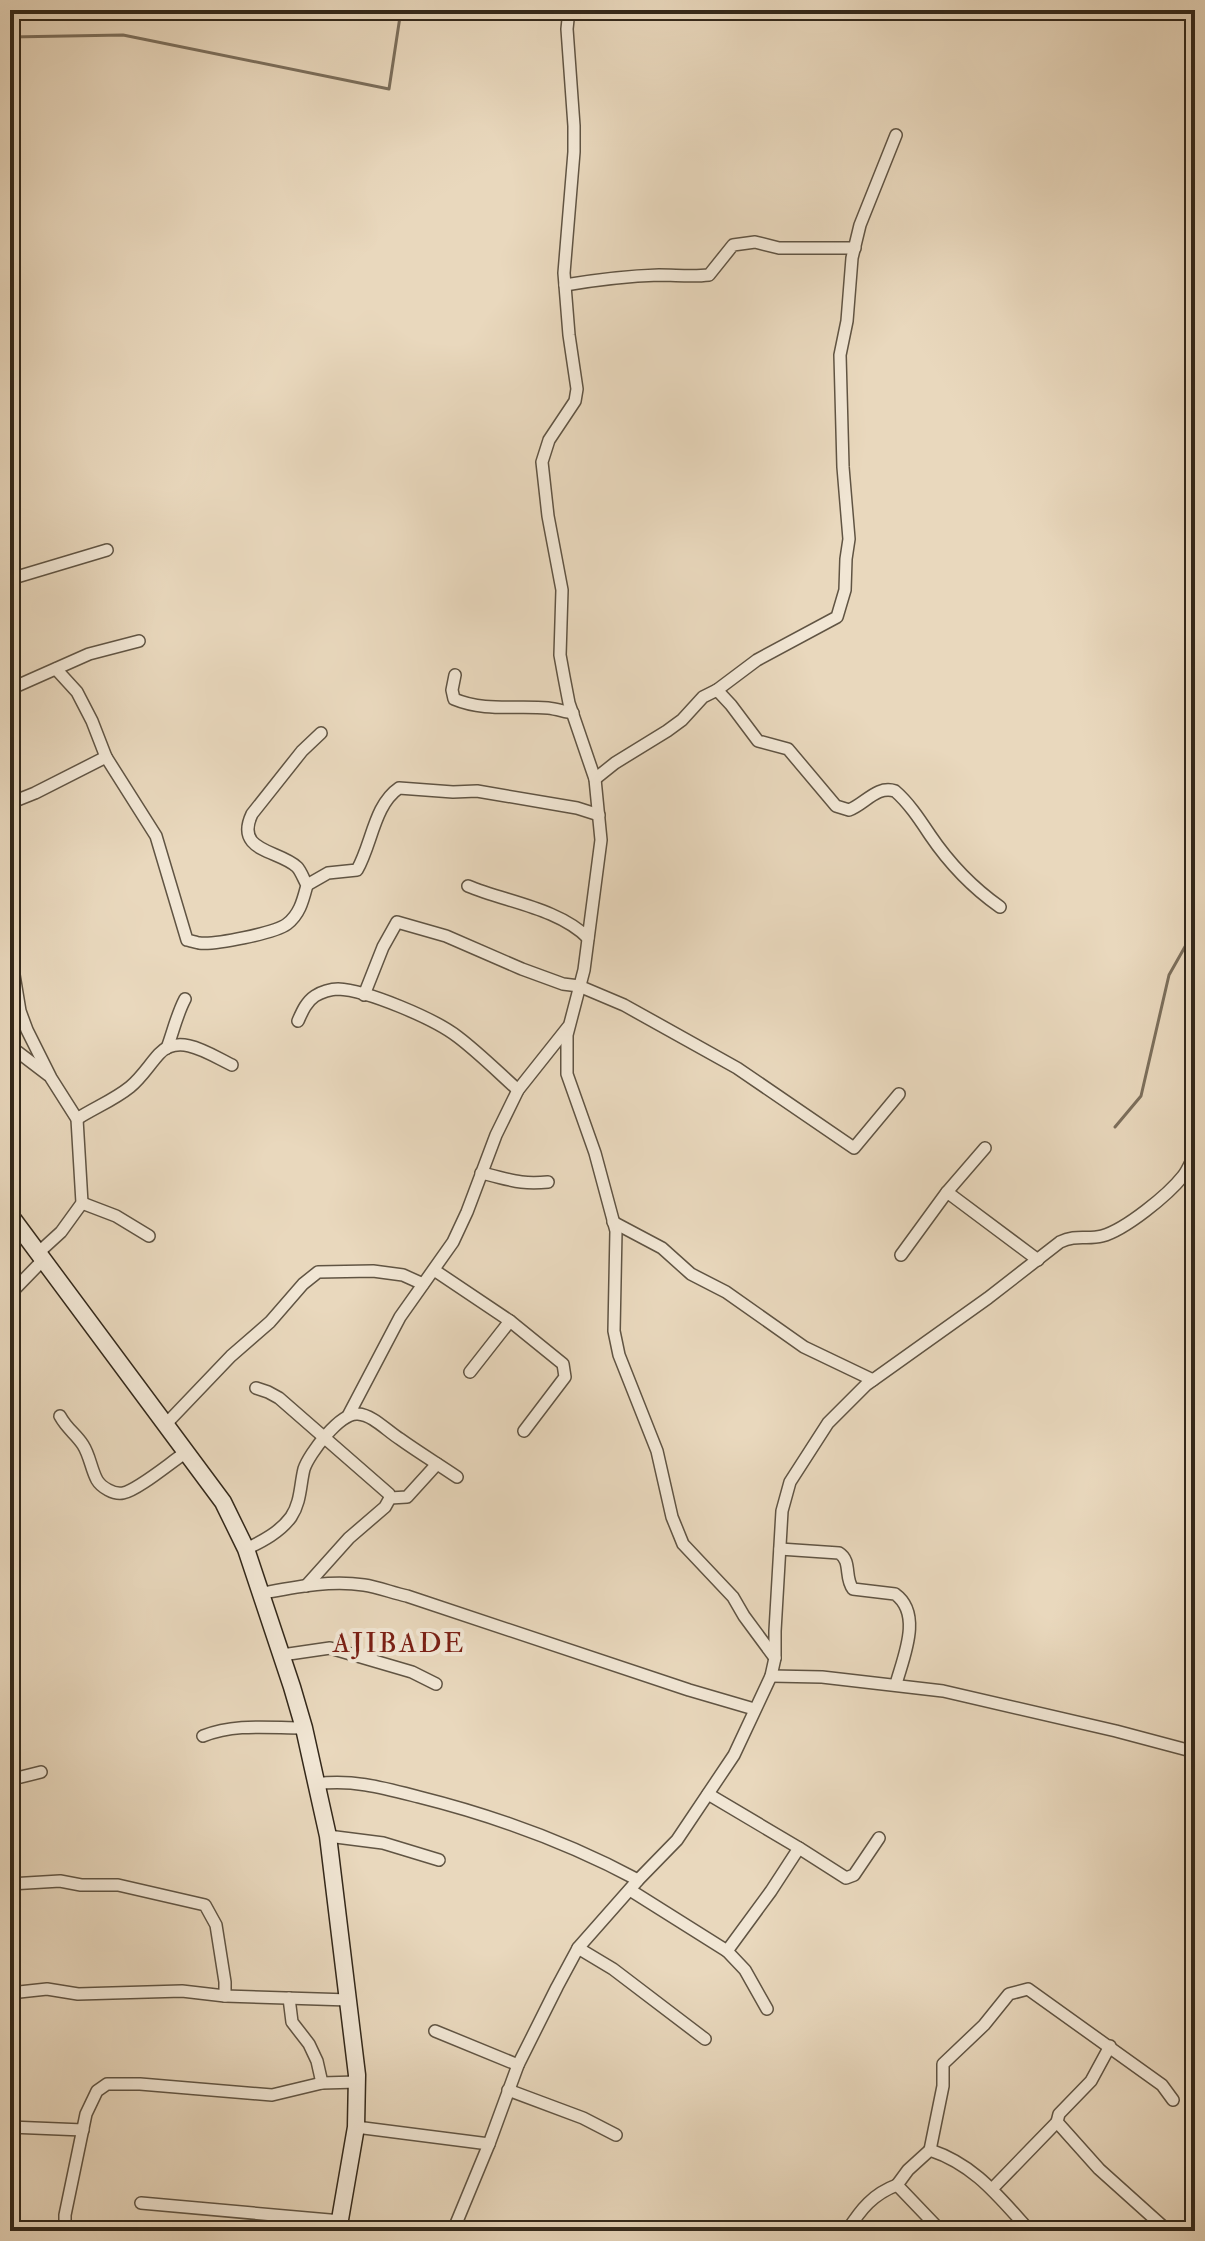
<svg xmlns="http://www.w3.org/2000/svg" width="1205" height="2241" font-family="'IM FELL Double Pica',serif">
  <rect width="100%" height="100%" fill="#e9d8bd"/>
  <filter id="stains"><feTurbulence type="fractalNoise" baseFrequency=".0025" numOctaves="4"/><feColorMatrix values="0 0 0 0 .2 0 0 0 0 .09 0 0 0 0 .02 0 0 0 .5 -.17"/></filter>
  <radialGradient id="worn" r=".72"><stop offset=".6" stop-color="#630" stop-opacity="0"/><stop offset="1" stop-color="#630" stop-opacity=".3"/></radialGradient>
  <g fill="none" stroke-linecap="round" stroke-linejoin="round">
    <g stroke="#7b6e5b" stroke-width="3">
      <polyline points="10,37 123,35 389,89 401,10"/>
      <polyline points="1115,1127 1141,1096 1169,975 1195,929"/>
    </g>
    <defs>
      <g id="minor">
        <polyline points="569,10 567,29 574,126 574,152 564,273 569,335 577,389 575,401 549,440 542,462 548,516 562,590 560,655 564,677 569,703 595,779 601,840 584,970 567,1035 567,1074 595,1153 616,1231 614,1331 619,1355 657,1451 672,1517 683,1544 733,1597 744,1616 775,1658"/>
        <path d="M565 285C595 280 627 276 659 275 676 275 692 277 709 275L733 245 755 242 779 248H855"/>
        <polyline points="10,579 107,550"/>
        <polyline points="56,669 77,692 92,721 106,757"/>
        <path d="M455 675 452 690 454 699C485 712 516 705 548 708 557 709 565 712 573 713"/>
        <polyline points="10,689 89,654 139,641"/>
        <polyline points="717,690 757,660 837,617 845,590 846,559 849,539 843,467 840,355 847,321 852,258 860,225 896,135"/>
        <path d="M595 779 615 763 667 731 682 720 703 697 717 690 731 705 758 741 788 749 836 806 849 810C865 804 877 785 895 791 909 803 920 820 930 835 949 863 973 888 1000 907"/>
        <path d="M10 803 35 793 106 757 156 836 187 940C188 940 198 943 199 943 215 945 275 933 287 924 300 914 303 900 307 885 304 880 301 871 297 867 279 850 234 852 252 814L302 751 321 733"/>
        <path d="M307 885 328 873 357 870C372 844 374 805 399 788L453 792 477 791 577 808 599 815"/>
        <path d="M468 886C506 902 558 908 588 938"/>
        <polyline points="10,951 20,1011 27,1030 51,1078 77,1119 82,1203 61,1232 38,1253"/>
        <polyline points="364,995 383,947 397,922 446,936 522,969 563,984 579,986 624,1005 737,1068 854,1148 899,1094"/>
        <path d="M298 1021C302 1012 306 1002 315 996 321 992 331 989 338 989 367 990 435 1019 458 1037 479 1053 498 1072 518 1090"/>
        <polyline points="10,1046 48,1075"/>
        <path d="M167 1048C173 1032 177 1014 185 999"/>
        <path d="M77 1119C94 1108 114 1100 130 1087 142 1077 149 1065 159 1054 179 1032 211 1055 232 1065"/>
        <path d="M481 1173C509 1179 519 1185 548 1182"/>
        <polyline points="947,1192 985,1148"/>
        <polyline points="82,1203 116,1216 149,1236"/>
        <polyline points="613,1222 662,1248 691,1274 726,1292 804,1347 873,1380"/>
        <polyline points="901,1255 947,1192 1038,1260"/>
        <polyline points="434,1270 510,1321 563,1364 565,1377 524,1431"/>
        <polyline points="10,1294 44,1259"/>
        <polyline points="470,1372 510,1321"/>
        <polyline points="256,1388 268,1392 279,1398 389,1494 390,1498 385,1507 349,1538 306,1586"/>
        <polyline points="349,1414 400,1317 453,1242 467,1212 496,1135 518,1090 568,1027"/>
        <path d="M60 1416C67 1429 76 1434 83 1445 90 1456 91 1469 97 1480 101 1487 114 1495 123 1493 138 1490 171 1462 185 1453"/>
        <polyline points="165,1425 231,1356 270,1322 303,1284 318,1272 373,1271 403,1275 423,1284"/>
        <polyline points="390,1498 407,1497 437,1464"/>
        <path d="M246 1549C263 1541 280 1532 291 1517 301 1502 300 1485 304 1469 309 1454 340 1412 358 1414 373 1415 387 1431 400 1439 418 1452 438 1464 457 1477"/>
        <path d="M780 1549 839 1553C852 1561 844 1578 853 1589L895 1594C923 1614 903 1658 896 1684"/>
        <path d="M263 1593C296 1587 330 1580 364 1585 378 1587 393 1593 407 1596L689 1690 754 1709"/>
        <polyline points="282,1655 330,1648 412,1672 436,1684"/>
        <polyline points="771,1676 822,1677 943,1691 1116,1731 1195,1752"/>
        <path d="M203 1736C236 1723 269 1728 304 1728"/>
        <polyline points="10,1777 21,1777 41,1772"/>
        <path d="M316 1784C353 1779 384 1788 419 1797 495 1816 569 1843 638 1880"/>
        <polyline points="708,1794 799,1848 846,1878 854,1875 879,1838"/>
        <polyline points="328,1836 383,1843 439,1860"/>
        <polyline points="10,1884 60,1881 81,1885 118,1885 205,1905 216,1925 225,1982 225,1996"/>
        <polyline points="630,1890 727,1951 771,1891 799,1848"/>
        <polyline points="578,1948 613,1969 705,2039"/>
        <polyline points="727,1951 745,1970 767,2009"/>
        <polyline points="10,1993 47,1989 78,1994 182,1991 225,1996 349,2000"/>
        <polyline points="289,1998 292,2022 309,2044 317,2061 322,2083"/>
        <polyline points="435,2031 518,2065"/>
        <polyline points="1110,2046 1091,2081 1059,2114 1057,2122 1099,2169 1168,2231"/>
        <polyline points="508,2090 583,2118 616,2135"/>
        <polyline points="10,2127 83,2130"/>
        <polyline points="356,2127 489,2144"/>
        <polyline points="930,2150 943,2086 943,2064 984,2025 1009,1994 1028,1989 1162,2085 1173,2100"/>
        <polyline points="992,2189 1057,2122"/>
        <polyline points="141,2203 341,2221"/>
        <polyline points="65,2231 65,2215 86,2114 97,2091 107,2084 140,2084 272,2095 322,2083 357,2082"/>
        <path d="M453 2231 489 2144 518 2065 557 1987 578 1948 638 1880 677 1840 734 1755 771 1676 775 1658V1631L782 1511 790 1482 828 1423 866 1385 988 1298 1060 1242C1076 1234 1087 1240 1102 1236 1125 1230 1168 1195 1183 1176 1188 1170 1191 1161 1195 1154"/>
        <path d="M847 2231C861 2209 873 2194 897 2185"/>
        <path d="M941 2231 897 2185 908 2170 930 2150C975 2165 998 2196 1030 2231"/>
      </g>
      <polyline id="secondary" points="10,1215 223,1502 246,1549 292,1687 304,1728 328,1836 357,2075 356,2127 338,2231"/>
    </defs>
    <use href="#minor" stroke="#605443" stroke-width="14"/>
    <use href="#secondary" stroke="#33281a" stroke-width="19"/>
    <use href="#minor" stroke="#f1e6d4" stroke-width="11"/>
    <use href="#secondary" stroke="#f1e6d4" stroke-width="16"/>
  </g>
  <g text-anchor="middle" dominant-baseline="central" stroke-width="8" stroke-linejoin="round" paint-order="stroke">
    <g font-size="28" letter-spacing="2" fill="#7a1f14" stroke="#f1e6d4">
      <text x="399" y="1643">AJIBADE</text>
    </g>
  </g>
  <rect width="1205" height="2241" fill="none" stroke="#e9d8bd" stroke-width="40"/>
  <rect x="12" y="12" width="1181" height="2217" fill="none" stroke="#33281a" stroke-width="4"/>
  <rect x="20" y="20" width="1165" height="2201" fill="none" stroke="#33281a" stroke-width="2"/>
  <rect width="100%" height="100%" filter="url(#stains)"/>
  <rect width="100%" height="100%" fill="url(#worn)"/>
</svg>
